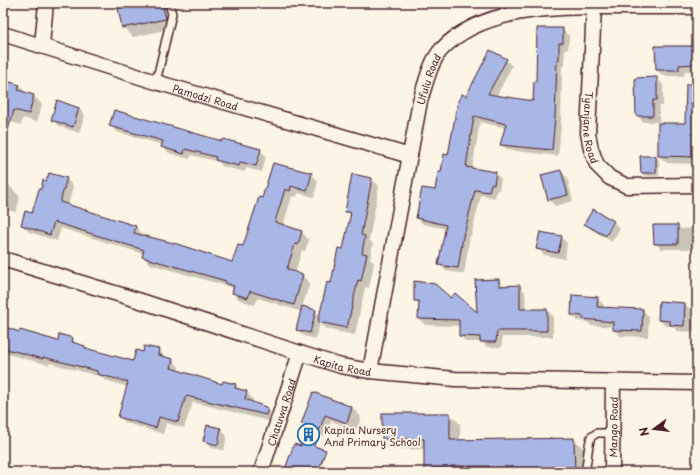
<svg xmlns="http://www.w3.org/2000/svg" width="700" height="475" font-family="'Playpen Sans',sans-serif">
  <rect width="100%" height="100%" fill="#fcf5e5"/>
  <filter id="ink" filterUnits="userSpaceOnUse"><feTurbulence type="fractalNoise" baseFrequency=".025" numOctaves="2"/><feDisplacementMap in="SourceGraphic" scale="8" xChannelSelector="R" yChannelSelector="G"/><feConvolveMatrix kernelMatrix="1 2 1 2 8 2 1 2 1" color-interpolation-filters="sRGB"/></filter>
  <g filter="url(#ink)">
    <g fill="#0003">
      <polygon points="118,3 169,3 174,28 133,37 123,27"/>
      <polygon points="435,3 444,3 438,6"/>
      <polygon points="562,29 569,36 568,49 565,49 564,66 562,66 561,124 558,156 508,150 501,144 506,128 480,122 472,169 495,173 501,179 499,190 497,190 495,198 481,195 471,236 470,236 464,274 446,271 439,264 446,229 423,224 417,218 436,191 449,156 466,97 506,60 512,66 496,97 534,103 536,82"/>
      <polygon points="656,47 697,47 697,71 685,71 684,76 663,76 657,70"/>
      <polygon points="657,78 663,85 663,106 659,106 659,122 643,122 637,115"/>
      <polygon points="3,81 19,85 28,95 34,96 42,105 37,122 23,118 21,125 3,119"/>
      <polygon points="697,99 697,164 667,163 659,156 686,124"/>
      <polygon points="78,108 85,115 79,133 59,126 52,120"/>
      <polygon points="111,126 223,142 260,150 266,156 262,172 246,168 245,172 222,166 219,162 191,155 190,159 169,153 162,147 163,145 117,132"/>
      <polygon points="656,157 659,160 659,176 645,176 642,173"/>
      <polygon points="560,171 567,177 573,201 555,206 549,200"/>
      <polygon points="311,174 318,181 314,197 298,193 297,197 292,196 283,226 302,232 309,240 305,251 302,250 295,273 302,276 310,283 302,307 315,311 320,316 344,250 351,216 347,211 371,178 379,186 369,240 373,244 370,259 374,263 369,288 365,287 355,335 326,329 320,323 316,339 304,336 297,329 302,312 258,298 255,305 240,300 233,293 234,291 230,287 150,264 143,257 144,254 61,228 57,241 29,232 22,225 66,179 73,186 68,206 136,227 143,235 143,236 233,263 244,248 262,199"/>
      <polygon points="3,183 8,184 20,197 16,212 3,209"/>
      <polygon points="593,210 614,222 612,222 604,237 592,230 585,224"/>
      <polygon points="614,223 620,228 612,242 606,238"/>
      <polygon points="678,226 680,229 697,228 697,249 661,249 655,243"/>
      <polygon points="561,237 567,243 565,259 544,255 537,248"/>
      <polygon points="499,280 505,287 520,286 525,292 526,310 547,310 553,316 553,337 502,337 502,347 487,347 482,342 466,342 460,336 460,326 425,325 419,319 420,305 415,300 451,299 478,314"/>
      <polygon points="597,298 604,305 603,308 643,310 649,317 648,337 620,336 614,330 614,327 591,325 587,322 578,321 572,314"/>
      <polygon points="685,304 691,310 691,315 697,316 697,332 677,331 673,326 665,326 659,319"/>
      <polygon points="3,328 20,333 59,342 72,339 78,345 85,346 88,350 134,362 143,353 159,350 165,357 173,360 179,367 178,371 222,386 235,385 241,391 246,392 253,399 252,403 268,409 274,416 273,422 193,402 184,428 166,423 163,434 126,423 119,416 128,387 105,380 102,377 50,363 49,365 3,353"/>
      <polygon points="313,393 352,407 361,417 357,430 331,421 325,436 312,433 303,424"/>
      <polygon points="450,414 460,424 460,441 574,439 584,449 585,472 425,472 425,449 394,449 383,438"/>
      <polygon points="221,429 227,436 224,450 211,448 204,441"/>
    </g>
    <g fill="#a9b7e7" stroke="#4a1f2b">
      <polygon points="117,3 162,3 166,19 122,28"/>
      <polygon points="537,28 563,28 563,43 559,43 559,60 557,60 555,117 552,150 500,145 506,124 474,116 466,167 496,172 494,185 491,184 489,192 475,190 465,231 464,231 458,268 438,265 446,225 416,218 422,188 435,190 438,172 441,172 444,154 448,155 458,101 462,94 466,96 490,50 507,59 488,94 533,101 534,81 536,81"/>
      <polygon points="655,46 695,46 695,64 679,65 679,70 656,70"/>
      <polygon points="657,77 657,100 653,100 653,116 636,116 635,78"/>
      <polygon points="3,80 20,85 18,90 34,95 29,114 14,110 6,136 3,136"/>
      <polygon points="686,84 697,84 697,157 658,156 658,123 685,123"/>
      <polygon points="57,100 79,108 73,127 51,120"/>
      <polygon points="114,110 222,141 223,139 261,149 256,166 240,162 239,166 215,160 216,157 185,149 184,154 161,147 163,141 109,126"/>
      <polygon points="640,156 656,156 656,173 641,173"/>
      <polygon points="273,163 312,173 307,191 291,186 290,191 285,189 275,222 302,231 298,245 295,244 287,269 303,275 294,305 250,291 248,298 232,293 234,286 225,283 226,281 142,257 144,250 54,222 50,235 21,225 25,211 32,213 39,189 41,189 43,180 46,181 49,173 67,178 60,202 136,226 134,233 177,244 232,262 238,245 243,246 259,197 262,198"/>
      <polygon points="561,170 568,195 548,200 541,175"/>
      <polygon points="352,174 372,178 361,235 365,236 362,253 367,254 361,281 358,280 347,328 318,322 327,282 331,283 338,248 343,249 351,212 345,212"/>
      <polygon points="593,209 614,221 606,236 584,224"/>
      <polygon points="653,225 678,225 678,244 654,244"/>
      <polygon points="540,232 562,236 558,253 536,249"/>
      <polygon points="499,279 499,286 520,285 520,309 547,309 547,331 497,331 496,342 480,342 480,337 459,336 459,320 418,319 419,301 414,301 414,281 435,284 451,298 455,293 477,312 475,280"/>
      <polygon points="572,295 598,297 597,307 643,309 642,331 613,330 613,322 583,319 583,316 571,315"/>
      <polygon points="659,301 685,303 684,326 670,325 670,321 658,320"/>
      <polygon points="302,306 316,310 310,333 296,330"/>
      <polygon points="3,326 19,332 20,330 58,341 59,334 73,338 72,342 85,346 85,348 133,361 136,350 143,352 144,346 159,349 158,355 173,359 171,368 222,384 223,381 236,384 235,388 247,391 245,399 268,408 266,415 186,396 178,422 159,417 156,428 118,417 128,382 97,374 97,371 43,357 43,359 3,348"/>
      <polygon points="313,392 352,407 347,423 325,415 314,446 326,450 318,472 284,472 294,444 301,446 306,425 301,424"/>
      <polygon points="382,413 450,413 450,440 574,438 575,472 489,472 489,466 451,466 451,472 424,472 424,439 382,439"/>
      <polygon points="207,425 221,428 218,445 203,441"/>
    </g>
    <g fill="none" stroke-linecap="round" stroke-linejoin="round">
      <defs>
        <g id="lane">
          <polyline points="156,82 172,14 169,3"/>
          <path d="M585 472C588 460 587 449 591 437L597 433H612"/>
        </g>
        <g id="street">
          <path id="s1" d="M594 7 588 133 591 149 597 165 610 178 627 186 697 185"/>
          <path id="s2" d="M3 34 156 82 410 156"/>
          <polyline points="42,45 46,3"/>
          <path id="s3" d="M3 259 144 302 300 353 341 366 370 371 455 379 697 383"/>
          <path id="s4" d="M370 371 420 101C425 86 430 62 441 50 482 6 558 7 615 7 642 7 670 7 697 7"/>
          <path id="s5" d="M261 472 300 353"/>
          <path id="s6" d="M612 472 613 382"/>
        </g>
      </defs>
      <use href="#lane" stroke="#4a1f2b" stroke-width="10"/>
      <use href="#street" stroke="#4a1f2b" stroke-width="17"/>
      <use href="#lane" stroke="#fcf5e5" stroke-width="7"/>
      <use href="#street" stroke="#fcf5e5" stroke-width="14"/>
    </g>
  </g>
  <defs>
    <symbol id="building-ring" viewBox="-11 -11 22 22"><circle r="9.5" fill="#fcf5e5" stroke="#1f6fb2" stroke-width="1.5"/><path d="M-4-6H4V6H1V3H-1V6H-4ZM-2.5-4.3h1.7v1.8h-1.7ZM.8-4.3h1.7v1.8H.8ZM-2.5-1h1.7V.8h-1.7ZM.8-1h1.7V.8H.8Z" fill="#1f6fb2"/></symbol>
  </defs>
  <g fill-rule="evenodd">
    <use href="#building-ring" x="296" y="422" width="25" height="25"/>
  </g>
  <g text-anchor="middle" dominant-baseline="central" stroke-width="4" stroke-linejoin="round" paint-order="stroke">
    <g font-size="10" fill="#4a1f2b" stroke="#fcf5e5">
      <text stroke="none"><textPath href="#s4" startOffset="298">Ufulu Road</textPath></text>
      <text stroke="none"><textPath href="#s2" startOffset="212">Pamodzi Road</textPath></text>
      <text stroke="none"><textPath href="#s1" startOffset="121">Tyanjane Road</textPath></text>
      <text stroke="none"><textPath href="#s3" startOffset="356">Kapita Road</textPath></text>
      <text stroke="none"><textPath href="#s5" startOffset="63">Chatuwa Road</textPath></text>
      <text stroke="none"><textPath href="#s6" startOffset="45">Mango Road</textPath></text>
    </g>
    <g font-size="10" fill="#4a1f2b" stroke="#fcf5e5" text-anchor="start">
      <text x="324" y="429">Kapita Nursery<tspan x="324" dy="12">And Primary School</tspan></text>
    </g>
  </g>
  <rect width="700" height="475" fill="none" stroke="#fcf5e5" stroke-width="16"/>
  <rect x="8" y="8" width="684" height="459" fill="none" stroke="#4a1f2b" stroke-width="1.5" filter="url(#ink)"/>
  <g transform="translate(654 429) rotate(255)" stroke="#fcf5e5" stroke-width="3" paint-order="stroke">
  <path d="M0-3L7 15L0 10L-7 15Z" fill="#4a1f2b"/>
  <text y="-6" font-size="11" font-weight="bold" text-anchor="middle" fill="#4a1f2b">N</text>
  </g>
</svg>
